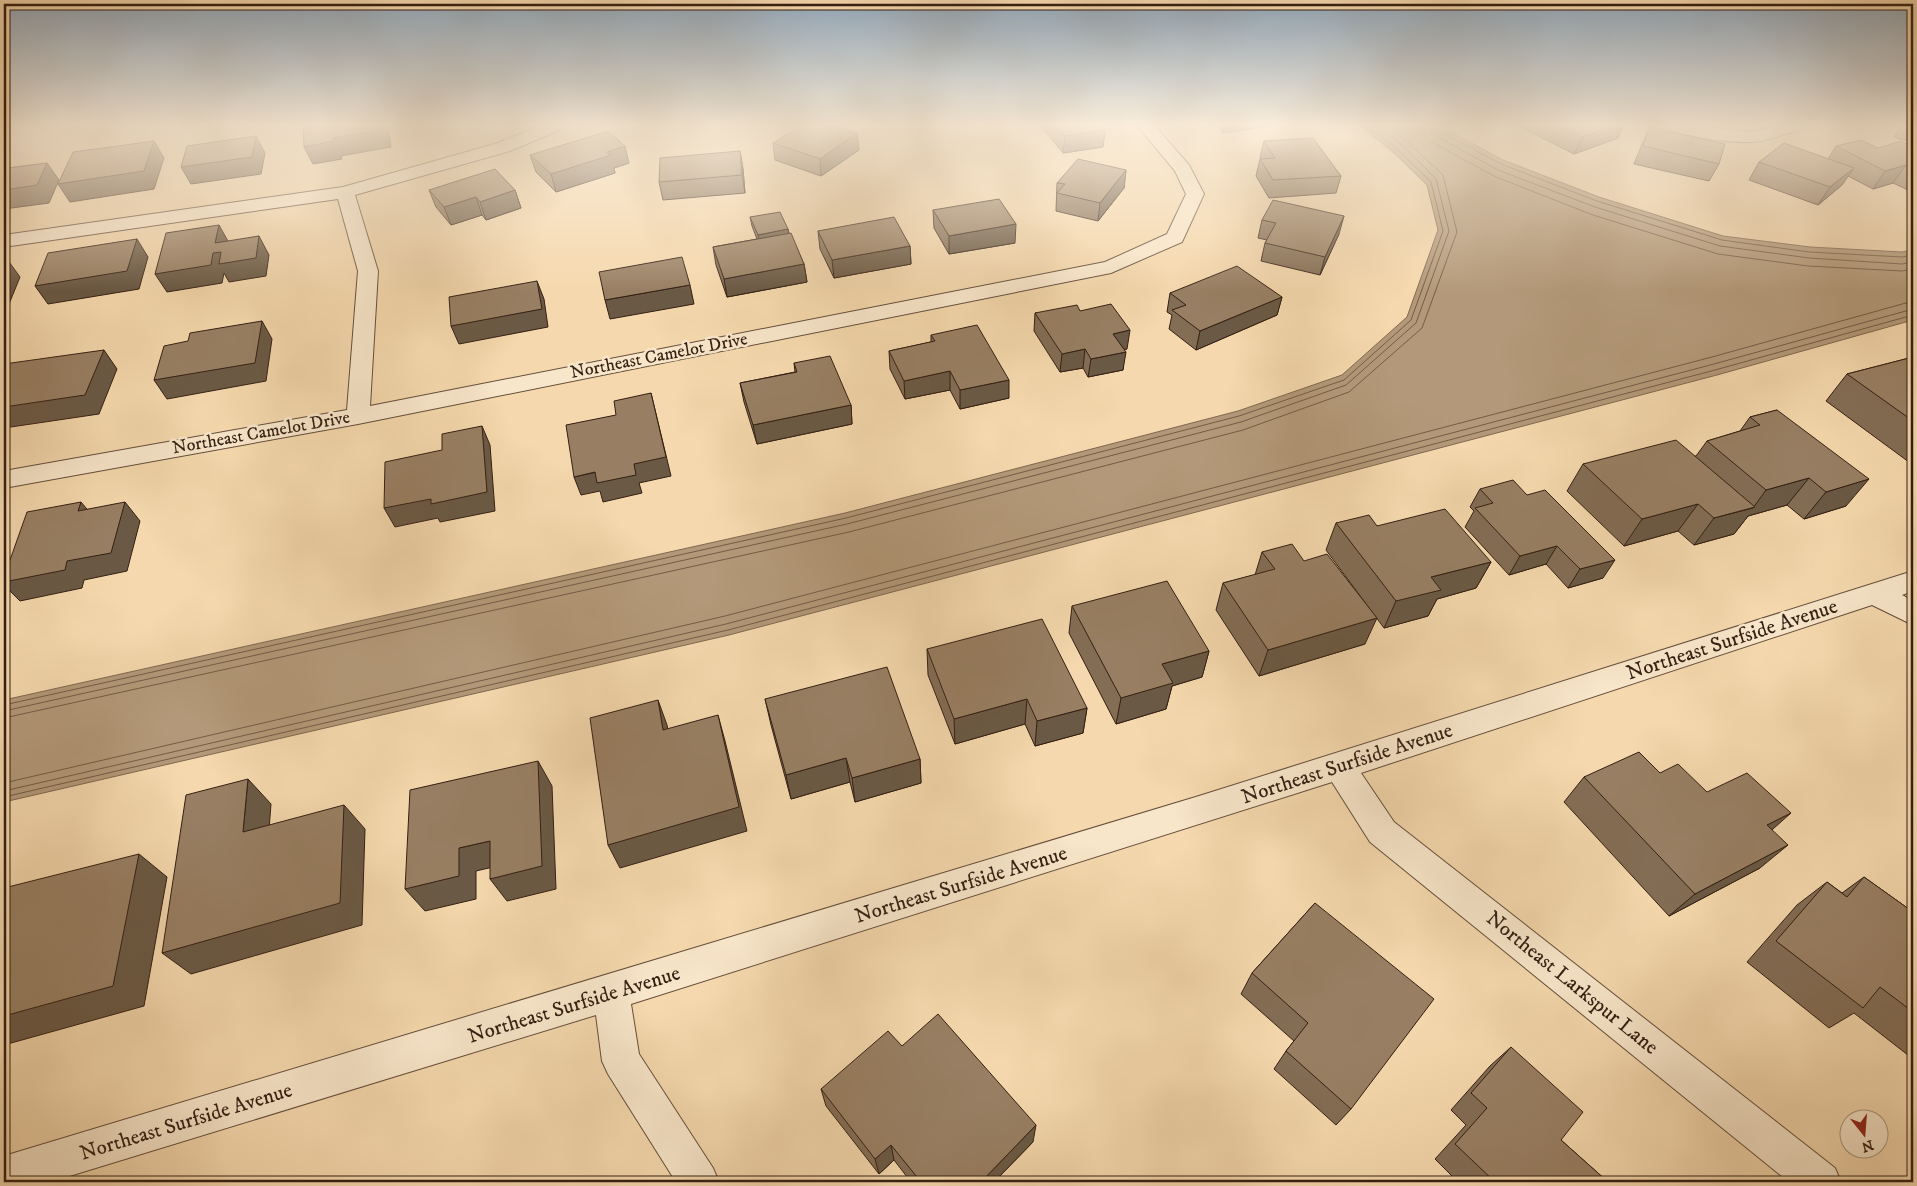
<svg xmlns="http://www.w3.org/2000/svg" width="1917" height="1186" font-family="'IM FELL DW Pica',serif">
  <rect width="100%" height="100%" fill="#f5d8ad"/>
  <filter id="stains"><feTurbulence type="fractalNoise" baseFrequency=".004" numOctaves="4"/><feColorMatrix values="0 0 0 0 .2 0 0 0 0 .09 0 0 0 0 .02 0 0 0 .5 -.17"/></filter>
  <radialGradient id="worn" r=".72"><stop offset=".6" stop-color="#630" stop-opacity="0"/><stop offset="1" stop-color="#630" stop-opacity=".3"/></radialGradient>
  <polygon fill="#b39979" stroke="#806850" points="1359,125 1438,125 1503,160 1599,197 1723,236 1810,247 1902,252 1913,250 1913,320 1717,375 729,635 4,802 4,700 845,513 1238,411 1342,375 1407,317 1438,230 1427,185 1393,152"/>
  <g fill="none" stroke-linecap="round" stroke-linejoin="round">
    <g stroke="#745c46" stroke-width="1">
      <polyline points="1423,125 1424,134 1431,142 1496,177 1593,215 1718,254 1808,266 1902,271 1913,269"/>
      <polyline points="1430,125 1431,131 1436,136 1498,170 1595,207 1720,246 1809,258 1902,264 1913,262"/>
      <polyline points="1436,125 1439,131 1501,164 1597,201 1722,240 1809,252 1902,257 1913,255"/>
      <polyline points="4,705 846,518 1239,416 1344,380 1411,320 1443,231 1431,182 1396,148 1367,125"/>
      <polyline points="4,711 847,524 1241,422 1346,385 1416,323 1449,231 1436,179 1401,144 1377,125"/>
      <polyline points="4,718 849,532 1243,430 1349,392 1422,328 1457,232 1443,175 1389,125"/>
      <polyline points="4,783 725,616 1712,357 1913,301"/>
      <polyline points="4,791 726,624 1714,364 1913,309"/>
      <polyline points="4,797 728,630 1715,370 1913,315"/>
    </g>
    <defs>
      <g id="minor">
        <polygon points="542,125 565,125 562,129 510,151 355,195 378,271 370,406 1105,262 1167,234 1186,194 1175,171 1137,125 1154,125 1189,165 1204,194 1182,242 1111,273 358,424 4,488 4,471 347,410 358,271 338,199 4,247 4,235 343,187 498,143"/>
        <path d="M1664 125H1689L1751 132 1779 125H1806L1803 129C1787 133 1767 142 1750 142 1735 143 1672 136 1664 125Z"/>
        <polygon points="1913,571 1913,591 1902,595 1913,601 1913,625 1872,605 1361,773 1394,822 1835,1168 1841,1182 1789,1182 1370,842 1332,782 631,1004 639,1054 713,1168 719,1182 676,1182 608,1074 602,1061 596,1015 50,1182 4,1182 4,1156 1199,796"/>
      </g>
    </defs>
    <use href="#minor" stroke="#644d3a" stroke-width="2"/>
    <use href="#minor" fill="#f8e6ca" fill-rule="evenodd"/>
  </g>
  <g fill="#836d55" stroke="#341f13">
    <polygon points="1040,125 1101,125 1105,130 1103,147 1063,153"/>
    <polygon points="1215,125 1270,125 1270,126 1223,133"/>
    <polygon points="1520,125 1624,125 1618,138 1574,154 1519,126"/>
    <polygon points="1902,125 1913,125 1913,143 1894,137"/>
    <polygon points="1650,127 1719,164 1709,181 1634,164 1642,144"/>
    <polygon points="1264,141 1341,176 1336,193 1269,198 1256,176 1260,159 1261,159 1260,158"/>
    <polygon points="773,143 859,150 821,176 775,160"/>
    <polygon points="1836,146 1878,148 1913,147 1913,188 1908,190 1893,183 1873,189 1848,176 1842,185 1818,205 1749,180 1759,162 1828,159"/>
    <polygon points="740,151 743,169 745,193 663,200 659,182"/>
    <polygon points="530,155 629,163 614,168 615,173 556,192 536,172"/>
    <polygon points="1126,170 1124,188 1098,221 1056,211 1057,183"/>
    <polygon points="429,190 515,190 521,208 486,220 482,215 451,225 436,207"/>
    <polygon points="933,210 1015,243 949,254 934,228"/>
    <polygon points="750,217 788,229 789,233 804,264 807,282 727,297 716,265 713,247 757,239 752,226"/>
    <polygon points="1262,220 1339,234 1320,275 1261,261 1265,243 1267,240 1258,238"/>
    <polygon points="818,231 910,246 911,264 834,278 820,249"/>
    <polygon points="1170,293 1282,297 1277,315 1196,350 1169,329 1172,315 1167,312"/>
    <polygon points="1080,311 1127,349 1124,349 1123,370 1088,377 1083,368 1060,372 1034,331 1035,313"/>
    <polygon points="931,335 1009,398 960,409 950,390 905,399 890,369 889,351 931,342"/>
    <polygon points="1913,357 1913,465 1826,401 1847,374"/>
    <polygon points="794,363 851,405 852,424 757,444 744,402 740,383 795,372"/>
    <polygon points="1777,410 1846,506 1804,519 1787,505 1748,516 1734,534 1694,545 1678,531 1624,546 1567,491 1583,464 1696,456 1707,441 1740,431 1750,417"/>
    <polygon points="1480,489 1603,578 1568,588 1546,564 1509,575 1465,527 1474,511 1470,507"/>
    <polygon points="1336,523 1377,526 1491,562 1476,588 1437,599 1428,616 1384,628 1326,550"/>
    <polygon points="1262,552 1304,561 1365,644 1259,676 1216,610 1223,583 1255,575"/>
    <polygon points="1072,606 1209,651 1202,677 1172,686 1166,709 1116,724 1069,633"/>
    <polygon points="927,649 1087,708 1083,733 1035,746 1025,724 955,744 928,675"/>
    <polygon points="765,699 920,759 921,783 855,802 850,782 791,799 771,725"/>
    <polygon points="1660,773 1707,792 1760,868 1669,916 1564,802 1584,777"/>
    <polygon points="1864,877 1913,912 1913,1059 1854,1013 1829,1028 1747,962 1797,905 1827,882 1842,893"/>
    <polygon points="1315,903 1351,1109 1336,1125 1274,1069 1286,1051 1294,1041 1241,994 1252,973"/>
    <polygon points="902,1046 1033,1142 994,1182 911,1182 894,1160 879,1174 826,1106 821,1089"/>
    <polygon points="1511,1047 1561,1140 1608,1182 1458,1182 1435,1159 1466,1125 1451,1110 1490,1066"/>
  </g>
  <g fill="#6a5945" stroke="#341f13">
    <polygon points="35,125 52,125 36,127"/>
    <polygon points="71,125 91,125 73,127"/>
    <polygon points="383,125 387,125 391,147 341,156 342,159 313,164 304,147"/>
    <polygon points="1225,125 1270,125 1270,126 1223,133"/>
    <polygon points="1616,125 1624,125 1618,138 1574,154 1582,137"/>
    <polygon points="1105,130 1103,147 1063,153 1065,136"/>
    <polygon points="857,133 859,150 821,176 820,159"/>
    <polygon points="256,136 265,153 261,174 191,184 181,167"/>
    <polygon points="154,141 164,158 154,189 70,202 58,184"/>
    <polygon points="625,146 629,163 614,168 615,173 556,192 551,174 607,152"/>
    <polygon points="740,151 743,169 745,193 742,175"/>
    <polygon points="47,163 59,180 49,203 4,209 4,190"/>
    <polygon points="1906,165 1893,183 1873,189 1885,171"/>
    <polygon points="1854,168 1842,185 1818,205 1830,187"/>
    <polygon points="1126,170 1124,188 1098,221 1100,203"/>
    <polygon points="1913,182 1913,188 1908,190"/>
    <polygon points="515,190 521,208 486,220 480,202"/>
    <polygon points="476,197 482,215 451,225 444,207"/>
    <polygon points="1344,216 1339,234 1320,275 1325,257"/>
    <polygon points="1016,224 1015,243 949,254 949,236"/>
    <polygon points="219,225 229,243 259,236 269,255 266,276 229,282 224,273 222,283 167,292 155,274 215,243"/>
    <polygon points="788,229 789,238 759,244 758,235"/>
    <polygon points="137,239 148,257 139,289 48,304 35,286"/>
    <polygon points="910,246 911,264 834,278 832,260"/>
    <polygon points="7,259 20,277 9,304 4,305 4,266"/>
    <polygon points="804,264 807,282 727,297 724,279"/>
    <polygon points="537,281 544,299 548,327 459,344 451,326"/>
    <polygon points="690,285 694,304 610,319 605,300"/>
    <polygon points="1282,297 1277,315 1196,350 1200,331"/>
    <polygon points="262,321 272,339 266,381 167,399 154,380"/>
    <polygon points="1130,330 1127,349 1111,352 1113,334"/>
    <polygon points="1085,349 1083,368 1060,372 1062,354"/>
    <polygon points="104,350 117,369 99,414 4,428 4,407"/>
    <polygon points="1126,352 1123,370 1088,377 1091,359"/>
    <polygon points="950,371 950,390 905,399 904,381"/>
    <polygon points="1009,380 1009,398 960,409 960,390"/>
    <polygon points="651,393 671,476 639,483 642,493 603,502 600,491 581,495 574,477 634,464"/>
    <polygon points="851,405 852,424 757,444 753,425"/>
    <polygon points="482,426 490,445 495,511 440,522 438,518 395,527 384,508"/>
    <polygon points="1809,478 1787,505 1748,516 1734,534 1694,545 1714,518 1753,508 1766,490"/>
    <polygon points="1869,479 1846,506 1804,519 1826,492"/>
    <polygon points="81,502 97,521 78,511"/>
    <polygon points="125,502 140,521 127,571 84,580 82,588 20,601 4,585 4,582 67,561"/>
    <polygon points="1698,504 1678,531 1624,546 1642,519"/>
    <polygon points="1557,546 1546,564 1509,575 1520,556"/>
    <polygon points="1615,560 1603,578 1568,588 1580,569"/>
    <polygon points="1491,562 1476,588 1437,599 1428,616 1384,628 1396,601 1431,577"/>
    <polygon points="1377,618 1365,644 1259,676 1268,650"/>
    <polygon points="1209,651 1202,677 1172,686 1166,709 1116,724 1121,698 1162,664"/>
    <polygon points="1027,699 1025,724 955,744 954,719"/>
    <polygon points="658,700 667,725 673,755 663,730"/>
    <polygon points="1087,708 1083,733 1035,746 1037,721"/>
    <polygon points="718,715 725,741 747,831 620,868 608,845"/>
    <polygon points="846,758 850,782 791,799 786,775"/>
    <polygon points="920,759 921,783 855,802 852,778"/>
    <polygon points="538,761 552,786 556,889 507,901 490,879"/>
    <polygon points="248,779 271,804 267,856 243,832"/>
    <polygon points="344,805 365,829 362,925 191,974 162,953"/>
    <polygon points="1791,813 1764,837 1767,825"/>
    <polygon points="490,841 506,864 476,871 476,899 425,911 405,889 459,848"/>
    <polygon points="1788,845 1760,868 1669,916 1695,894"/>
    <polygon points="139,854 167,877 144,1006 4,1045 4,1016"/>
    <polygon points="1036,1125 1033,1142 994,1182 981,1182"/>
    <polygon points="891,1145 894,1160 879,1174 875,1159"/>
  </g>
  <g fill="#987f63" stroke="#341f13">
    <polygon points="303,125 383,125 384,130 333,138 334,141 304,147"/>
    <polygon points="802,125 831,125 857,133 820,159 773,143"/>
    <polygon points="1055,125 1101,125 1105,130 1065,136"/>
    <polygon points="1557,125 1616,125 1582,137"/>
    <polygon points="1650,127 1725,144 1719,164 1643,146"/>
    <polygon points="608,131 625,146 607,152 611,155 551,174 530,155"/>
    <polygon points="256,136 252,157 181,167 187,146"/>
    <polygon points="1313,138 1341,176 1273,180 1260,159 1275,158 1264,141"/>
    <polygon points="1861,140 1878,148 1901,141 1913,147 1913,169 1906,165 1885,171 1836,146"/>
    <polygon points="154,141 144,171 58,184 73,152"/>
    <polygon points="1784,143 1854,168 1830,187 1759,162"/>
    <polygon points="740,151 742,175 659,182 660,158"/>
    <polygon points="1078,159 1126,170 1100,203 1057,193 1065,184 1057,183"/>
    <polygon points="47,163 37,185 4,190 4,165 9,164 7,168"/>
    <polygon points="495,169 515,190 480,202 476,197 444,207 429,190"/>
    <polygon points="999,199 1016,224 949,236 933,210"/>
    <polygon points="1273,200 1344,216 1325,257 1265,243 1276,223 1262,220"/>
    <polygon points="780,212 788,229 758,235 750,217"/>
    <polygon points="894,217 910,246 832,260 818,231"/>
    <polygon points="219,225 215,243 259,236 256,258 219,264 221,252 213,253 211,265 155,274 166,233"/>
    <polygon points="791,233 804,264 724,279 713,247"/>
    <polygon points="137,239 127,271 35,286 48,253"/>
    <polygon points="682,257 690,285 605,300 599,272"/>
    <polygon points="4,259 7,259 4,266"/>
    <polygon points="1237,266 1282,297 1200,331 1172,310 1186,305 1170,293"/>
    <polygon points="537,281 542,309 451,326 449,297"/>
    <polygon points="1111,304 1130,330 1113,334 1126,352 1091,359 1085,349 1062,354 1035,313 1077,305 1080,311"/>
    <polygon points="262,321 255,363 154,380 164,346 188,341 190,333"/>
    <polygon points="977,325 1009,380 960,390 950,371 904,381 889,351 935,341 931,335"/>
    <polygon points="104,350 85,395 4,407 4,364"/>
    <polygon points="830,356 851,405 753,425 740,383 797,372 794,363"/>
    <polygon points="1913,357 1913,421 1847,374"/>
    <polygon points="651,393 666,457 634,464 636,475 597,483 595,472 574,477 566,425 616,415 614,401"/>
    <polygon points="1777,410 1869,479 1826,492 1809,478 1766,490 1707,441 1760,425 1750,417"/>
    <polygon points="482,426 487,492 431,504 431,499 384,508 385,462 442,450 442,434"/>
    <polygon points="1676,440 1755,507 1714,518 1698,504 1642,519 1583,464"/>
    <polygon points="1513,480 1527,495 1545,490 1615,560 1580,569 1557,546 1520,556 1475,508 1493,503 1480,489"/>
    <polygon points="81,502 78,511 125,502 111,553 67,561 65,570 4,582 4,577 27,512"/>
    <polygon points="1445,509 1491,562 1431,577 1441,590 1396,601 1336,523 1369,515 1377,526"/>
    <polygon points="1292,544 1304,561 1327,554 1377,618 1268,650 1223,583 1275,569 1262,552"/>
    <polygon points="1167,581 1209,651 1162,664 1173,683 1121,698 1072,606"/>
    <polygon points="1042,619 1087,708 1037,721 1027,699 954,719 927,649"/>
    <polygon points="887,667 920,759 852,778 846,758 786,775 765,699"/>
    <polygon points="658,700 663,730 718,715 739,807 608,845 590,718"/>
    <polygon points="1639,752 1660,773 1678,764 1707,792 1747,773 1791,813 1767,825 1788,845 1695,894 1584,777"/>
    <polygon points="538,761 542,866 490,879 490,841 459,848 459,876 405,889 410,790"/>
    <polygon points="248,779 243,832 344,805 340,903 162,953 186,795"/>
    <polygon points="139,854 113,986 4,1016 4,888"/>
    <polygon points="1864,877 1913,912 1913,1012 1880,987 1863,1008 1776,941 1827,882 1847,897"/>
    <polygon points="1315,903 1434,999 1351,1109 1286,1051 1308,1023 1252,973"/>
    <polygon points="938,1014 1036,1125 981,1182 921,1182 891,1145 875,1159 821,1089 888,1031 902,1046"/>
    <polygon points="1511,1047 1583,1112 1561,1140 1608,1182 1495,1182 1455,1144 1487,1108 1471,1093"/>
  </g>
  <linearGradient id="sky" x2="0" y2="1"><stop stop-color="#93a9bc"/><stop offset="0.43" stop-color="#faedda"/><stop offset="1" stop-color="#faedda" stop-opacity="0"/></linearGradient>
  <rect width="1917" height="291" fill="url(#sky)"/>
  <g text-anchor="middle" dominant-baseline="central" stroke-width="5" stroke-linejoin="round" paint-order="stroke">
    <g font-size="18" fill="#341f13" stroke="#f8e6ca">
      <text transform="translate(659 356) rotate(-11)">Northeast Camelot Drive</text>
      <text transform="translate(261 433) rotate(-10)">Northeast Camelot Drive</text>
    </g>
    <g font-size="21" fill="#341f13" stroke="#f8e6ca">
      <text transform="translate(1732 640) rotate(-18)">Northeast Surfside Avenue</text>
      <text transform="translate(1347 764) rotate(-18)">Northeast Surfside Avenue</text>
      <text transform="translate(961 885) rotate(-17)">Northeast Surfside Avenue</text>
      <text transform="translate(1572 983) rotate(39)">Northeast Larkspur Lane</text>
      <text transform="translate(574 1005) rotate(-17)">Northeast Surfside Avenue</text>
      <text transform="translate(186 1122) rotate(-17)">Northeast Surfside Avenue</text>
    </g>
  </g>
  <rect width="1917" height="1186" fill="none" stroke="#f5d8ad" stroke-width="20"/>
  <rect x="5" y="5" width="1907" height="1176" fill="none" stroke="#341f13" stroke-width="2.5"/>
  <rect x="10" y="10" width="1897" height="1166" fill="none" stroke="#341f13"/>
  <g transform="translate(1864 1134) rotate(163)"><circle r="24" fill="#f8e6ca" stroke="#aa9681"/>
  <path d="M0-4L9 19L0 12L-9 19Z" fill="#8f2418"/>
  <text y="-8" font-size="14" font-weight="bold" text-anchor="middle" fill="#341f13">N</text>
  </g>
  <rect width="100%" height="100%" filter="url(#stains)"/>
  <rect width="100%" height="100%" fill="url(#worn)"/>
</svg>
